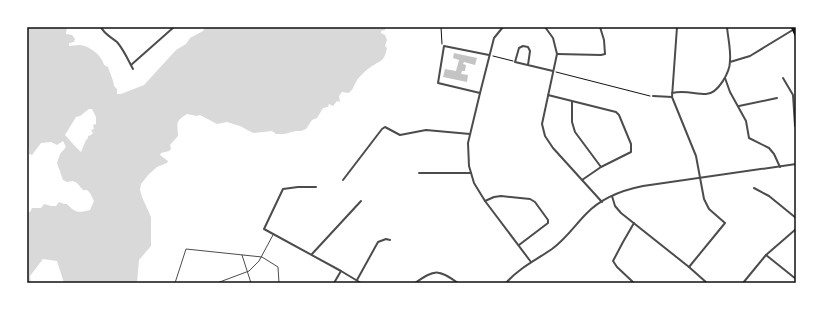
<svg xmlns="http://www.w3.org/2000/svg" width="823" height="310" font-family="Poppins,sans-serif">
  <rect width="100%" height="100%" fill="#fff"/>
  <path fill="#d9d9d9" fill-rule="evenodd" d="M27 27H67L66 34 72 35 75 39 74 42 69 43V46C72 46 75 45 79 45 88 45 102 55 104 65L108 67C110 74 113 78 114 86L117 89V94H121L144 85 176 50 186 44 190 38 203 31 205 27H385V30L381 31V33L385 35 387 40 385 46 387 48C386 52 385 57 382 60 380 62 376 63 374 65 369 67 360 76 357 80 354 85 353 91 348 93L342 92 339 96 340 102 337 101 333 106 329 104 328 107 323 108 317 118 312 120 306 129 301 131H296L284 134H276L272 131 253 133 240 126 227 122 217 124 200 115 197 116 187 114C174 122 178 123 178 136L170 145 171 149 169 151 161 153 160 155 168 161 167 163 157 167 149 174 141 184 140 190 142 197 151 217V246L139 260 137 283H64L57 261 43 259 30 276 31 283H27V212H30L32 208H41L44 204 51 206H56L59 202 64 204H67C75 213 79 213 90 210L94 201 90 193 87 190H83L77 183 73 181 67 182 63 180 57 163 60 154 66 147 63 141 57 145 51 142 41 143 32 155 29 154V148L27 147ZM89 109H92L96 117V124L93 125 94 129 91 130 93 133 91 135 88 136V138L86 140 81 152C75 147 71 141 65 135L76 117 80 116Z"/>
  <polygon fill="#c4c4c4" points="454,53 477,58 475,65 464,62 463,64 466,65 465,71 462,71 461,74 468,75 467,82 443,77 445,69 456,71 459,60 453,58"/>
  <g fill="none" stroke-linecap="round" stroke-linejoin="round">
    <g stroke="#111" stroke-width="1">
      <polyline points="441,27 442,44"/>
      <polyline points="493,56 513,61"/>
      <polyline points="556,72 650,96"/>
    </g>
    <g stroke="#4c4c4c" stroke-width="1">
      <polyline points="242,255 251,283"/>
      <polyline points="175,283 186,249 262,257 278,267 279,283"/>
      <polyline points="217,283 249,271 259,261 273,235"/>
    </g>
    <g stroke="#4c4c4c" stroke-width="2">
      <path d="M101 27C104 34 111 37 117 42 124 50 128 60 133 69"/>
      <polyline points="677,27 672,97 696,156 704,199 709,209 725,223 689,267"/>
      <polyline points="557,54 601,55 605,54 604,40 600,27"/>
      <polyline points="730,62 750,56 796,28"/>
      <polyline points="131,65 174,27"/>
      <polyline points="528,65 530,51 528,47 523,46 519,48 515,62 553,71"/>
      <polyline points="725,78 730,92 746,121 749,138 769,148 774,154 780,167"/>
      <polyline points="783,78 793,95 795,126"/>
      <polyline points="480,93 438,83 444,46 489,55"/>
      <path d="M672 93C685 90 694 94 706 94 718 94 730 72 730 61 731 50 728 38 727 27"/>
      <polyline points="548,95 616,112 619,115 631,144 631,152 601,167 582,180"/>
      <polyline points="653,96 672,97"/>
      <polyline points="572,102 572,122 575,132 601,167"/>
      <polyline points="739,106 777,98"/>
      <polyline points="419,173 471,173"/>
      <polyline points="343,180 382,129 385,127 400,135 426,130 470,134"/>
      <polyline points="316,187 298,187 283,189 264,229 341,271 361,283"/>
      <polyline points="754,188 769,196 796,218"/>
      <polyline points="485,201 494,197 501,196 530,199 535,202 548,220 548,223 519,245"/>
      <polyline points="634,223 623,242 613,261 617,267 634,283"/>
      <polyline points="312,254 361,201"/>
      <polyline points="766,255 796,279"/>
      <polyline points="357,280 378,242 386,239 390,240"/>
      <polyline points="334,283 341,271"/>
      <path d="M415 283C435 269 438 269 458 283"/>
      <polyline points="743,283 766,255 796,229"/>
    </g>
    <g stroke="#4c4c4c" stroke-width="2">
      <polyline points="503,27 494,38 480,93 468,143 469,166 474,183 485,201 531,262"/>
      <polyline points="545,27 553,38 557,54 542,124 545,136 553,148 602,202"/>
      <polyline points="612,196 615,206 621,213 689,267 707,283"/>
      <path d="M506 283C519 268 536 260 552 249 566 239 575 225 586 214 601 198 623 190 643 186L796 164"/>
    </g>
    <polyline stroke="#111" stroke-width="2.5" points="792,27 796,36"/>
  </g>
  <rect width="823" height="310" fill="none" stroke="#ffffff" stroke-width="56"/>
  <rect x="28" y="28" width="767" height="254" fill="none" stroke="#111" stroke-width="1.5"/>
</svg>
